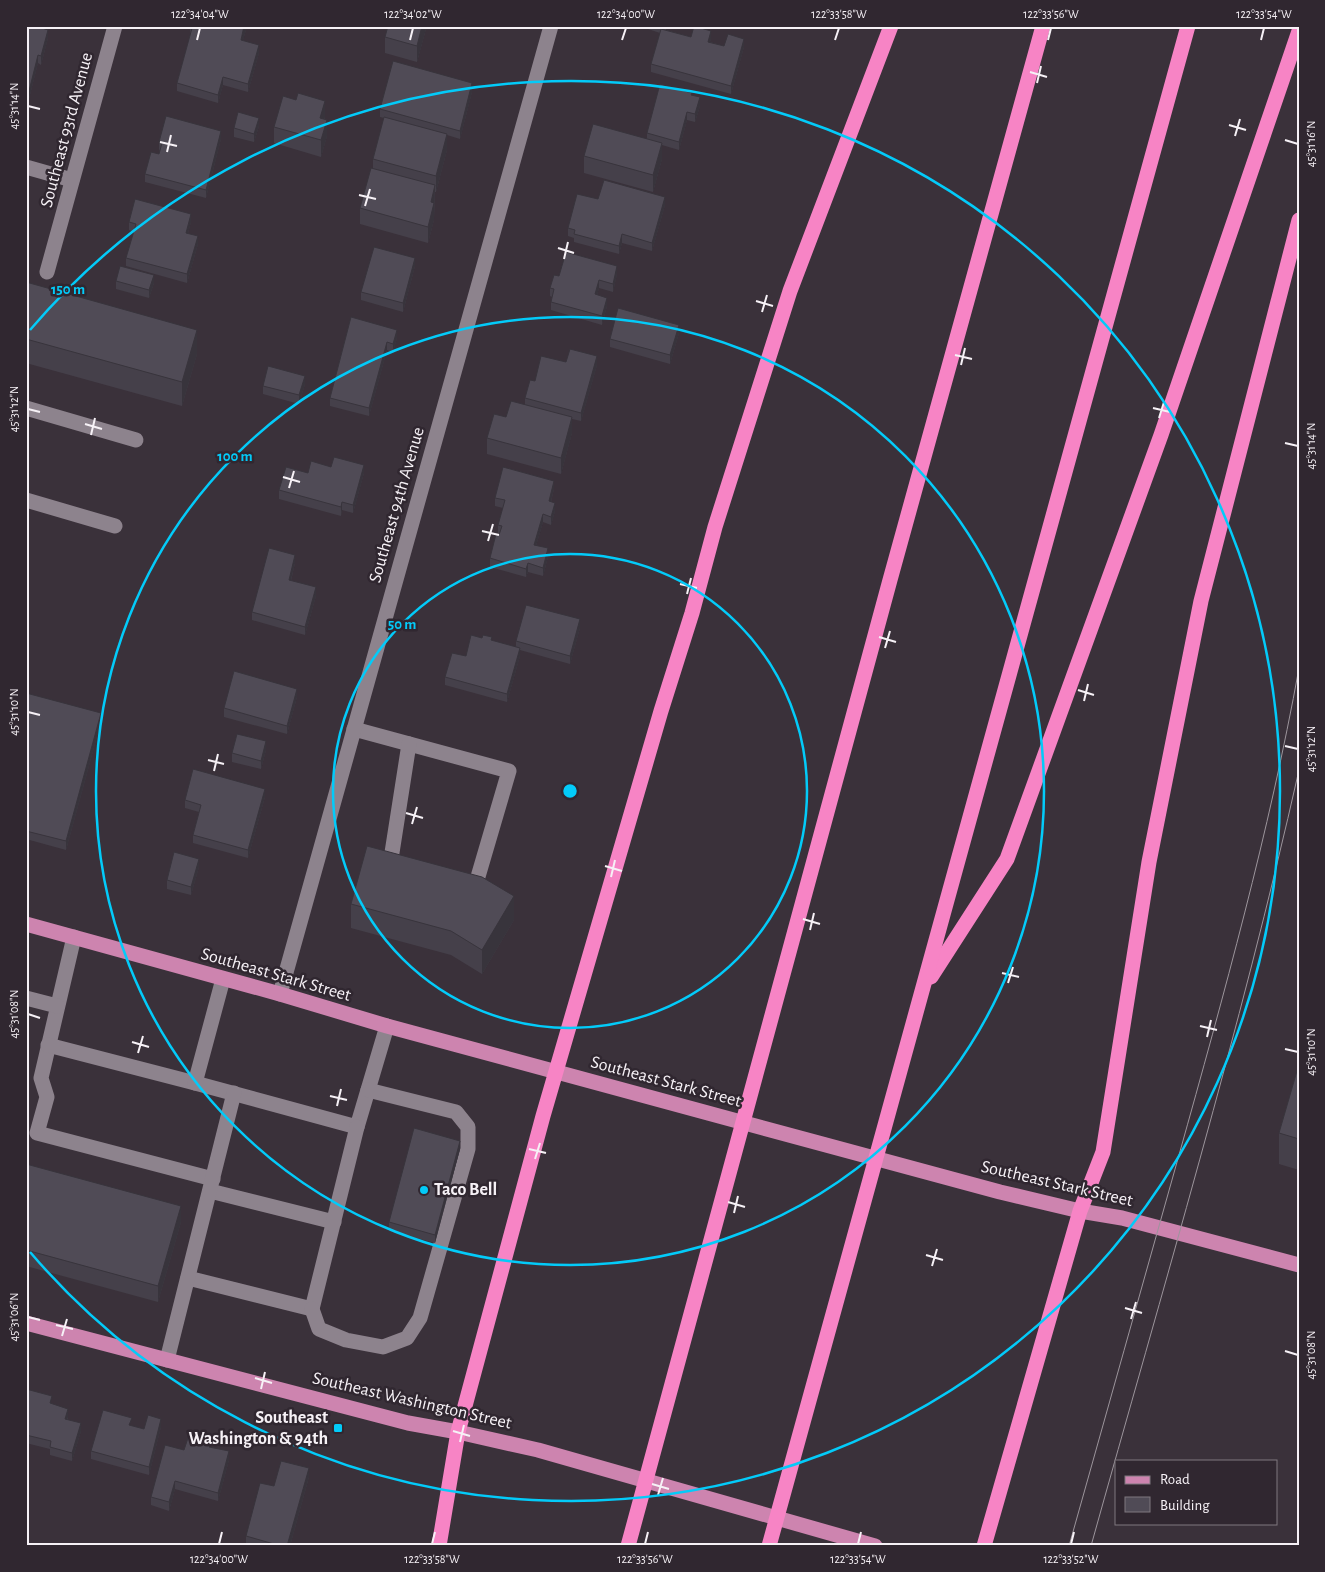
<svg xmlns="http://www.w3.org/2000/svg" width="1325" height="1572" font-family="'Alegreya Sans',sans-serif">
  <rect width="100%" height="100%" fill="#3a313a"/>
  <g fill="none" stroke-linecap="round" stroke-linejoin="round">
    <g stroke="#8d838d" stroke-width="15">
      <polyline points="26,167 72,180"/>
      <polyline points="47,272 115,26"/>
      <polyline points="26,408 136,440"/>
      <polyline points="26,500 115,526"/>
      <polyline points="354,729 509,771 475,887"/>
      <polyline points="391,859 409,744"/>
      <polyline points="74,937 41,1078 47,1097 37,1133 213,1179"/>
      <polyline points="280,994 551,26"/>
      <polyline points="26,998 57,1006"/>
      <polyline points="48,1045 195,1083 357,1127 387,1026"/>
      <polyline points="195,1083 223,979"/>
      <polyline points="210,1191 334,1222"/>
      <polyline points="188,1278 312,1309 357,1127"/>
      <polyline points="312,1309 319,1329 346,1340 383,1347 407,1338 420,1318 468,1149 468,1127 456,1112 368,1090"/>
      <polyline points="167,1360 234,1093"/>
    </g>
    <g stroke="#cd84af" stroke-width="15">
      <polyline points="26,924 280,994 387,1026 826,1145 1000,1192 1080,1211 1122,1218 1299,1265"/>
      <polyline points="26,1323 408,1423 458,1432 538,1450 875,1546"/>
    </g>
    <g stroke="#f784c5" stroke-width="15">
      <polyline points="931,977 1007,859 1161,435 1299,31"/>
      <polyline points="439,1546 458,1432 543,1116 661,711 692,613 715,527 790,291 891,26"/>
      <polyline points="628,1546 890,580 1043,26"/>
      <polyline points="769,1546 1188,26"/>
      <polyline points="984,1546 1080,1211 1103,1152 1149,862 1201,601 1299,220"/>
    </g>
    <g stroke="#9c959c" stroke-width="1">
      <path d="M1069 1546C1106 1416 1142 1285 1179 1155 1224 994 1269 833 1299 668"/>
      <path d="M1091 1546C1163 1288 1240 1031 1299 770"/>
    </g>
  </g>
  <g fill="#45404a">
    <polygon points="26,26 48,38 41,65 38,63 29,99 26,98"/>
    <polygon points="246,26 246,30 243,40 259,53 248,92 223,85 218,103 177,91 177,83 190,36 190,28"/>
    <polygon points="426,26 426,29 417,62 385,53 385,37"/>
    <polygon points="639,26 667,26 666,30 691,37 711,39 710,42 724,46 744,47 731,94 651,72 651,64 660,33"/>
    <polygon points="472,92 460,139 447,135 447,150 436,192 435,192 434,220 428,243 360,224 360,208 373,168 373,159 384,118 380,117 380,109"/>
    <polygon points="692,95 700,106 695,122 687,120 679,150 662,145 662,159 653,192 584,173 584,156 647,139 647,133"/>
    <polygon points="325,117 325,119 327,136 321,157 274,143 274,127"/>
    <polygon points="259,126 254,142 234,137 234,128"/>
    <polygon points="221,139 206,198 145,182 145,174 159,154 160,151 159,150 159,142"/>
    <polygon points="598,199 665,205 652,251 622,243 619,254 574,242 574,238 568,236 568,228"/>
    <polygon points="129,222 191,222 188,233 198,244 187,283 126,266 126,258 134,232 129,230"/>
    <polygon points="415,266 403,312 361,300 361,292"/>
    <polygon points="617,274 613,292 599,288 597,295 607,306 602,325 551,310 551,302 552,297 550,296 550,288 559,276"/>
    <polygon points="116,281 154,283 149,298 116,289"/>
    <polygon points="26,282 197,354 182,406 26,363"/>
    <polygon points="351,317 397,338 393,352 387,350 369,416 330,406 330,398"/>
    <polygon points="679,333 670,364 610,347 610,339"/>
    <polygon points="566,362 597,365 581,421 572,419 572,433 561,474 487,454 487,438 506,417 525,404 525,398 535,381"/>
    <polygon points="305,384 299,404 263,394 263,386"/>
    <polygon points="331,467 364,473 353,513 342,510 341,516 279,499 279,490 308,473"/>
    <polygon points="554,489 551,502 555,511 551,525 543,522 536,546 548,557 543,576 528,572 526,577 490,567 490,558 499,534 498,533 498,525 503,508 495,506 495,498"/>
    <polygon points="295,563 291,581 316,596 305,635 252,620 252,612"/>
    <polygon points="580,628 570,664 520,650 520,656 507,702 445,685 445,677 466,656 492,641 516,647 516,641"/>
    <polygon points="26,693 101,722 66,850 26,839"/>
    <polygon points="297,697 287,734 224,717 224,708"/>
    <polygon points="266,750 261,769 232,762 232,753"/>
    <polygon points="265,797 248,858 193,843 193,835 199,812 185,808 185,800"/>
    <polygon points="199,867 191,895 167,889 167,880"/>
    <polygon points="351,904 514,920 482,974 451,955 351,928"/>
    <polygon points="1299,1064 1299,1170 1279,1164 1279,1133"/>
    <polygon points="460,1149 435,1243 389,1231 389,1222"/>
    <polygon points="26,1164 181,1222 158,1302 26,1266"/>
    <polygon points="26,1389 52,1404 68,1417 68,1420 81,1431 72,1461 50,1455 50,1449 26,1443"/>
    <polygon points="132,1426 144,1429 161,1427 149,1475 91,1459 91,1451"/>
    <polygon points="211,1447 229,1460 218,1501 175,1489 169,1511 151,1505 151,1497 184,1450"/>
    <polygon points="309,1477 290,1546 251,1546 246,1544 246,1536 274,1486"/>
  </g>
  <g fill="#38343c">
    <polygon points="244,26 246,26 246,30 241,48 241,40"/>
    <polygon points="422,26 426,26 426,29 417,62 417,46"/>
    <polygon points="48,30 48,38 41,65 41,56"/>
    <polygon points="711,31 711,39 708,50 708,42"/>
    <polygon points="744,39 744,47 731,94 731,86"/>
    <polygon points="259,45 259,53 248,92 248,84"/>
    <polygon points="38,55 38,63 29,99 29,91"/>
    <polygon points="223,77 223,85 218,103 218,95"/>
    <polygon points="472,83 472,92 460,139 460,131"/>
    <polygon points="700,97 700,106 695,122 695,114"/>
    <polygon points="325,101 325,117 320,134 320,118"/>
    <polygon points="687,112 687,120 679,150 679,142"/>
    <polygon points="259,118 259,126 254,142 254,134"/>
    <polygon points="327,120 327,136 321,157 321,140"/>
    <polygon points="221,131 221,139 206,198 206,190"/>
    <polygon points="447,134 447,150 436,192 436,176"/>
    <polygon points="662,143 662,159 653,192 653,175"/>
    <polygon points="435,185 434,220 428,243 428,227 431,202"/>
    <polygon points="665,197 665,205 652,251 652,243"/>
    <polygon points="191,214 191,222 186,241 186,233"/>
    <polygon points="622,234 622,243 619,254 619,246"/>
    <polygon points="198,236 198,244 187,283 187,274"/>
    <polygon points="415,258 415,266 403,312 403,303"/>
    <polygon points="617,266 617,274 613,292 613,284"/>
    <polygon points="154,275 154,283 149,298 149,290"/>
    <polygon points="599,280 599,288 595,303 595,294"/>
    <polygon points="607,298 607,306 602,325 602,316"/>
    <polygon points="679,325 679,333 670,364 670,355"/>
    <polygon points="197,330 197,354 182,406 182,382"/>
    <polygon points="397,330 397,338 393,352 393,344"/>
    <polygon points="387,342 387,350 369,416 369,408"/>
    <polygon points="597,356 597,365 581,421 581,413"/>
    <polygon points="305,376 305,384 299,404 299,395"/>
    <polygon points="572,417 572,433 561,474 561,458"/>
    <polygon points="364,465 364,473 353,513 353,505"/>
    <polygon points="554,481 554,489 549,509 549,501"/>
    <polygon points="342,502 342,510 341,516 341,507"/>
    <polygon points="555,503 555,511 551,525 551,517"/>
    <polygon points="543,514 543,522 534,553 534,545"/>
    <polygon points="548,548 548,557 543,576 543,568"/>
    <polygon points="295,555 295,563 289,588 289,580"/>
    <polygon points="528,563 528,572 526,577 526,569"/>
    <polygon points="316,587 316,596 305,635 305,627"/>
    <polygon points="580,619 580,628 570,664 570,656"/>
    <polygon points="520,648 520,656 507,702 507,694"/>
    <polygon points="297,689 297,697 287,734 287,726"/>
    <polygon points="101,713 101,722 66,850 66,841"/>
    <polygon points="266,741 266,750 261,769 261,761"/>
    <polygon points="265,789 265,797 248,858 248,850"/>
    <polygon points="199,859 199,867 191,895 191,887"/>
    <polygon points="514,896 514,920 482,974 482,950"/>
    <polygon points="460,1141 460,1149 435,1243 435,1235"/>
    <polygon points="181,1206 181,1222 158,1302 158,1286"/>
    <polygon points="68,1409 68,1417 65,1427 65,1419"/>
    <polygon points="161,1419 161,1427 149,1475 149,1467"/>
    <polygon points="81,1423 81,1431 72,1461 72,1453"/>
    <polygon points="229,1451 229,1460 218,1501 218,1493"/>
    <polygon points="309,1468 309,1477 290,1546 287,1546"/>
    <polygon points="175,1481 175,1489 169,1511 169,1502"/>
  </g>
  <g fill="#504b56" stroke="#38343c">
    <polygon points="26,26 36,26 48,30 41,56 38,55 29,91 26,90"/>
    <polygon points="190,26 244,26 241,40 259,45 248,84 223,77 218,95 177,83 192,28 190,28"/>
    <polygon points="388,26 422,26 417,46 385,37"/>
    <polygon points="694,26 711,31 708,42 724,46 728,34 744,39 731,86 651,64 661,29 691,37"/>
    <polygon points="393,61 472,83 460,131 380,109"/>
    <polygon points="660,84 692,93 691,95 700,97 695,114 687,112 679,142 647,133"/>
    <polygon points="298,93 325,101 320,118 327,120 321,140 274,127 283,96 296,100"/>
    <polygon points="238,112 259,118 254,134 234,128"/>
    <polygon points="166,116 221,131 206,190 145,174 151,152 159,154 162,143 159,142"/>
    <polygon points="384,117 447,134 436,176 373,159"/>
    <polygon points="593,124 662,143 653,175 584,156"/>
    <polygon points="371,168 435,185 431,202 434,203 428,227 360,208"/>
    <polygon points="604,180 665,197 652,243 622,234 619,246 574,234 575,230 568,228 577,194 598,199"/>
    <polygon points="135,199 191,214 186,233 198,236 187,274 126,258 136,224 129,222"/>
    <polygon points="374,247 415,258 403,303 361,292"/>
    <polygon points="566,252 617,266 613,284 599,280 595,294 607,298 602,316 551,302 554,289 550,288 554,275 559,276"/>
    <polygon points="120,266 154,275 149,290 116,281"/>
    <polygon points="26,282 197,330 182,382 26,339"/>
    <polygon points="618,308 679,325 670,355 610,339"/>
    <polygon points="351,317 397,330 393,344 387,342 369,408 330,398"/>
    <polygon points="570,349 597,356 581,413 525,398 530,380 535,381 541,356 566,362"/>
    <polygon points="268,366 305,376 299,395 263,386"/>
    <polygon points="511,401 572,417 561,458 487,438 494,414 506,417"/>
    <polygon points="334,457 364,465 353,505 342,502 341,507 279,490 286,467 308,473 311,461 331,467"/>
    <polygon points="503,467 554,481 549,501 555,503 551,517 543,514 534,545 548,548 543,568 528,563 526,569 490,558 496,534 499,535 502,526 498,525 505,500 495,498"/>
    <polygon points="269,548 295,555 289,580 316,587 305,627 252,612"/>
    <polygon points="526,605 580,619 570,656 516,641"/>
    <polygon points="471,635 482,638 483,635 492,637 491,640 520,648 507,694 445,677 452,653 466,656"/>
    <polygon points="234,671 297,689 287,726 224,708"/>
    <polygon points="26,693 101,713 66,841 26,831"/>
    <polygon points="237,734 266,741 261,761 232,753"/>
    <polygon points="193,769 265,789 248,850 193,835 201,805 185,800"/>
    <polygon points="367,846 482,877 514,896 482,950 451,931 351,904"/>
    <polygon points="174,852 199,859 191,887 167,880"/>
    <polygon points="1299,1064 1299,1139 1279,1133"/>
    <polygon points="414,1128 460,1141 435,1235 389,1222"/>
    <polygon points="26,1164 181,1206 158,1286 26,1250"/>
    <polygon points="26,1389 52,1396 50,1403 68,1409 65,1419 81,1423 72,1453 50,1447 51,1441 26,1435"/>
    <polygon points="103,1410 132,1418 129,1425 144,1429 148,1415 161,1419 149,1467 91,1451"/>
    <polygon points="190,1432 211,1438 209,1447 229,1451 218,1493 175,1481 169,1502 151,1497 165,1445 184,1450"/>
    <polygon points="281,1461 309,1468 287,1546 281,1546 246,1536 260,1483 274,1486"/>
  </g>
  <path fill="none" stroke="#f6f1f6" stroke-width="2" d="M197 40 200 28M410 40 413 28M622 40 626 28M835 40 839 28M1048 40 1051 28M1261 40 1264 28M1030 72 1047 77M1037 83 1041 66M28 106 40 109M1229 125 1246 130M1235 136 1240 119M1285 140 1298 144M160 142 177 146M167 152 171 135M359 195 376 199M365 206 370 189M558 248 574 253M564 259 568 242M756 301 773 306M762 312 767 295M955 355 972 359M961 365 965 348M1153 408 1170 412M28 409 40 412M1159 418 1164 402M85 424 102 429M91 435 95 418M1285 443 1298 446M283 477 300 482M289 488 294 471M482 531 499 535M488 541 493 524M680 584 697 588M687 594 691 578M879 637 896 642M885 648 890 631M1078 690 1094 695M1084 701 1088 684M28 712 40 715M1285 746 1298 749M208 760 224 764M214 771 218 754M406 813 423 818M412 824 417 807M605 866 622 871M611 877 615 860M803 919 820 924M810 930 814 913M1002 973 1019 977M1008 983 1013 967M28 1014 40 1018M1200 1026 1217 1030M1207 1037 1211 1020M132 1042 149 1047M1285 1049 1298 1052M138 1053 143 1036M330 1096 347 1100M337 1106 341 1089M529 1149 546 1153M535 1159 540 1143M728 1202 745 1207M734 1213 738 1196M926 1255 943 1260M932 1266 937 1249M1125 1308 1142 1313M28 1317 40 1320M1131 1319 1136 1302M56 1325 73 1329M62 1336 67 1319M1285 1351 1298 1355M255 1378 272 1383M261 1389 265 1372M453 1431 470 1436M460 1442 464 1425M652 1484 669 1489M658 1495 663 1478M219 1544 222 1532M432 1544 435 1532M645 1544 648 1532M858 1544 861 1532M1071 1544 1074 1532"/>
  <g fill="none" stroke="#03cbf9" stroke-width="2.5">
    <circle cx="570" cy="791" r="237"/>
    <circle cx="570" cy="791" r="474"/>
    <path d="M30 330A710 710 0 1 1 30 1252"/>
  </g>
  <g fill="#03cbf9" stroke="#302730" stroke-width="2">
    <circle cx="424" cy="1190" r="5"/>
    <rect x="333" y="1423" width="10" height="10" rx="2.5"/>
  </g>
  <g text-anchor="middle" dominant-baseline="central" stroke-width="5" stroke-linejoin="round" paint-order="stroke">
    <g font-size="18" fill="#f6f1f6" stroke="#302730">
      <text transform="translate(67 130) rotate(-75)">Southeast 93rd Avenue</text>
      <text transform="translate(397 505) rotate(-74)">Southeast 94th Avenue</text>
      <text transform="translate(276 975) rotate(16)">Southeast Stark Street</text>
      <text transform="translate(666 1082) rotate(15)">Southeast Stark Street</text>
      <text transform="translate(1057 1184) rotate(13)">Southeast Stark Street</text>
      <text transform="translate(412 1401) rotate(13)">Southeast Washington Street</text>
    </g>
    <g font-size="18" font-weight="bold" fill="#f6f1f6" stroke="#302730" text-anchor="start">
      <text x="434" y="1190">Taco Bell</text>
      <text x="328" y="1418" text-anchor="end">Southeast<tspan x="328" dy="21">Washington &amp; 94th</tspan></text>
    </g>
  </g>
  <circle cx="570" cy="791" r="8" fill="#03cbf9" stroke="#302730" stroke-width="2.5"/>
  <g font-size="15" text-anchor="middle" font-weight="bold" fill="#03cbf9" stroke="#302730" stroke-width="5" stroke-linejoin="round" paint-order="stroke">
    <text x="68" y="294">150 m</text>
    <text x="235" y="461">100 m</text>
    <text x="402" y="629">50 m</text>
  </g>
  <rect width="1325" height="1572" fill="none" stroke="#302730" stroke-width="55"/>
  <rect x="1115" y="1460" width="162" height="65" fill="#302730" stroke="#7f787f"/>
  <rect x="1125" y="1476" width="25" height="8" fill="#cd84af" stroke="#7f787f"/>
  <text x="1160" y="1484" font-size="15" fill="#f6f1f6">Road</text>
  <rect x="1125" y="1497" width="25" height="15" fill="#504b56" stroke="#7f787f"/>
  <text x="1160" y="1510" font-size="15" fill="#f6f1f6">Building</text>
  <rect x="28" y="28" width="1270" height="1516" fill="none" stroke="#f6f1f6" stroke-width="2"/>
  <g font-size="12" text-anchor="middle" fill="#f6f1f6">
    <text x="200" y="18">122°34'04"W</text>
    <text x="413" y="18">122°34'02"W</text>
    <text x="626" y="18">122°34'00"W</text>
    <text x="839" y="18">122°33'58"W</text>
    <text x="1051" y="18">122°33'56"W</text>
    <text x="1264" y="18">122°33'54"W</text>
    <text transform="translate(14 106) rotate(-90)" y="4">45°31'14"N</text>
    <text transform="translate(1311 144) rotate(-90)" y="4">45°31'16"N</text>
    <text transform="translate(14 409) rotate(-90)" y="4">45°31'12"N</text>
    <text transform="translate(1311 446) rotate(-90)" y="4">45°31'14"N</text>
    <text transform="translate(14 712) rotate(-90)" y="4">45°31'10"N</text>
    <text transform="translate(1311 749) rotate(-90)" y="4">45°31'12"N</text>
    <text transform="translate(14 1014) rotate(-90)" y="4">45°31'08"N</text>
    <text transform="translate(1311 1052) rotate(-90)" y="4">45°31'10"N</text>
    <text transform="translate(14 1317) rotate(-90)" y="4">45°31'06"N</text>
    <text transform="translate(1311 1355) rotate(-90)" y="4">45°31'08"N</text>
    <text x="219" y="1563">122°34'00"W</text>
    <text x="432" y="1563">122°33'58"W</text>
    <text x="645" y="1563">122°33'56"W</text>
    <text x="858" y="1563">122°33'54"W</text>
    <text x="1071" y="1563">122°33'52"W</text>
  </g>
</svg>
